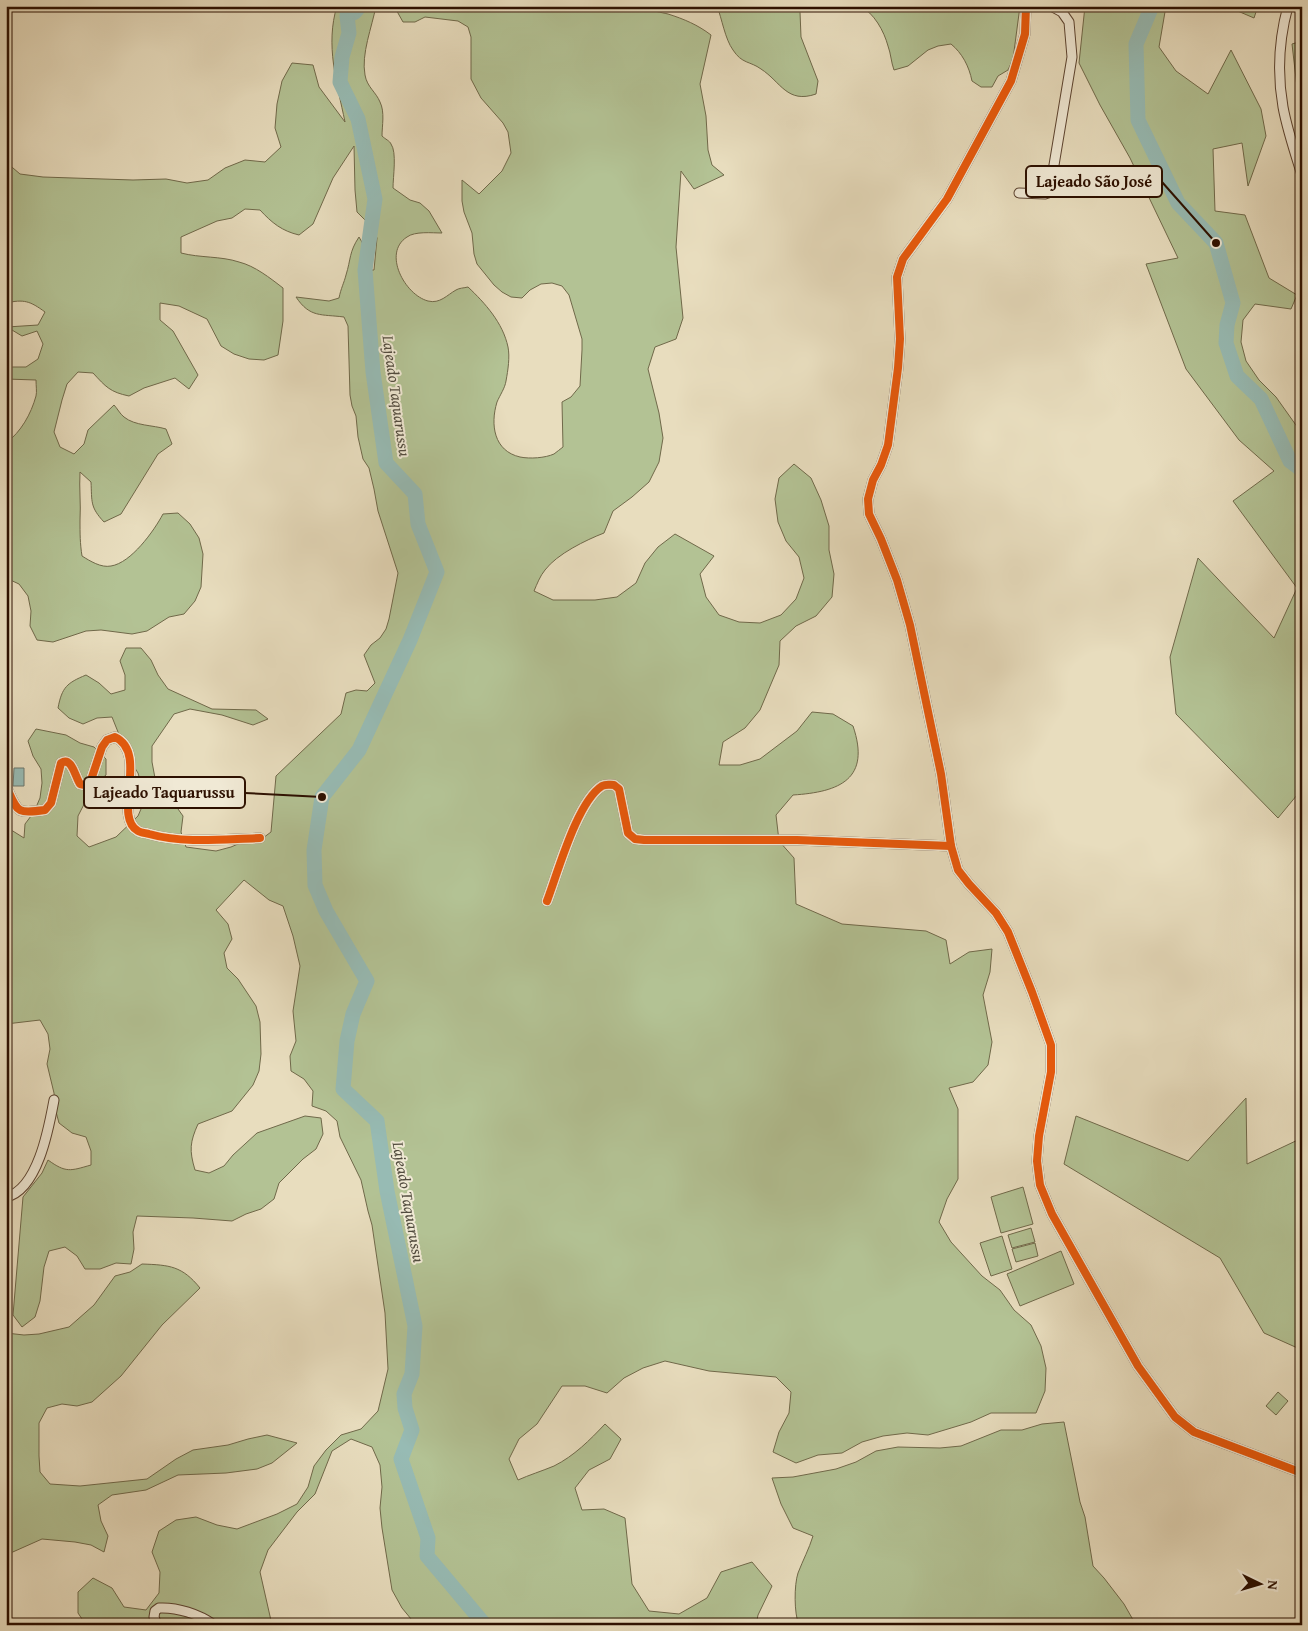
<svg xmlns="http://www.w3.org/2000/svg" width="1308" height="1631" font-family="'Gentium Book Plus',serif">
  <rect width="100%" height="100%" fill="#e8ddbe"/>
  <filter id="stains"><feTurbulence type="fractalNoise" baseFrequency=".004" numOctaves="4"/><feColorMatrix values="0 0 0 0 .2 0 0 0 0 .09 0 0 0 0 .02 0 0 0 .5 -.17"/></filter>
  <radialGradient id="worn" r=".72"><stop offset=".6" stop-color="#630" stop-opacity="0"/><stop offset="1" stop-color="#630" stop-opacity=".3"/></radialGradient>
  <g fill="#b3c294" stroke="#70694a">
    <path d="M337 6H376C372 27 361 54 365 75 367 87 376 92 380 102 385 112 382 126 382 136 385 139 390 141 391 144 397 152 393 177 393 188L410 200 420 203 429 211 442 233C432 233 415 231 407 237 382 253 405 295 428 301 440 304 447 295 456 290 459 288 464 288 468 287 485 303 503 323 508 347 510 357 508 370 506 381 505 388 500 395 497 402 490 425 494 451 520 457 530 459 545 458 554 454 557 452 560 449 563 447L562 402 571 397 580 386 582 350V339L569 295 562 286 552 283 541 284 530 290 522 298 511 297 502 292 494 285 477 264 474 254 472 233 464 212 462 201V180L479 194 502 171 511 153 508 132 503 123 481 98 471 79V37L468 27 458 21 425 17 415 22H403L394 6H646C654 12 660 12 668 14 684 19 698 25 711 35L700 84 706 116 708 150 712 165 724 175 694 189 681 171 676 247 683 318 676 339 655 347 648 369 659 413 663 438 659 462 649 482 632 497 613 511 604 533C586 540 557 554 545 570 540 576 537 584 534 591L553 600H595L617 597 636 583 645 563 658 547 675 534 714 556 700 574 706 597 719 615 739 622 760 623 781 615 796 599 804 578 799 557 786 541 778 522 775 499 779 478 794 464 811 478 821 500 829 526V550L834 574 832 597 816 616 796 626 780 641 779 665 760 710 745 728 723 742 719 765H740L760 759 797 731 812 712 833 714 853 726C871 779 840 792 793 795L776 815 779 841 794 858 796 904 842 924 926 931 946 940 950 964 969 952 992 949 990 972 983 995 992 1042 988 1065 973 1082 949 1088 958 1109V1179L947 1199 939 1222 951 1242 982 1276 1000 1290 1014 1310 1031 1325 1041 1346 1046 1368 1045 1391 1036 1413H991L971 1422 928 1435 907 1433 883 1436 862 1442 842 1453 818 1455 796 1463 773 1452 779 1432 789 1413 791 1392 776 1377 709 1371 665 1361 643 1368 624 1378 607 1393 585 1386H562L537 1424 519 1439 509 1459 518 1480C529 1475 542 1471 554 1466 574 1456 590 1440 605 1424L621 1439 610 1459 589 1470 575 1488 582 1510 604 1509 625 1518 632 1584 649 1611 679 1614 707 1598 721 1572 752 1562 772 1586 758 1615 756 1625H416L402 1608 392 1590 382 1528 380 1508 382 1487 380 1465 372 1447 351 1439 332 1451 315 1494 297 1512 268 1550 260 1572 272 1625H86L78 1613V1592L93 1578 112 1588 124 1607 146 1610 159 1593 160 1572 152 1552 159 1531 176 1520 196 1517 217 1525 237 1529 277 1514 297 1504 308 1487 314 1466 326 1450 341 1435 361 1429 378 1411 388 1369 385 1313 372 1225 368 1211 361 1180 340 1137 337 1121 326 1111 312 1106 313 1091 304 1079 291 1071 290 1056 296 1041 293 1011 300 966 293 936 283 906 269 900 244 880 216 910 228 924 232 939 224 953 227 968 238 979 256 1006 260 1022 261 1054 259 1071 253 1085 232 1111 198 1124C190 1142 189 1150 195 1170L209 1173 224 1166 233 1155 257 1133 305 1116 321 1118 323 1134 316 1149 303 1159 279 1183 274 1199 261 1209 246 1214 232 1221 193 1218 137 1216 133 1232 134 1249 131 1264 116 1263 100 1269H85L77 1256 65 1247 49 1251 44 1267 40 1301 35 1317 22 1327 13 1315 23 1197 42 1173 48 1160C66 1173 70 1171 91 1165V1151L86 1137 72 1133 59 1123 55 1108 54 1093 47 1064 50 1049 48 1034 40 1020 6 1024V831L8 828 24 838 25 824 34 812 40 798 42 783 41 769 33 756 28 741 36 729 66 735 80 743 94 747 106 759V775L94 785 78 816 77 836 89 847 116 837 138 816 144 802 142 787 138 773 121 746 118 732 112 717 97 718 83 724 69 718 58 708C62 687 67 683 86 675L99 683 111 694 125 690V675L120 661 126 648H141L151 660 158 675 168 689 212 709 256 710 268 719 253 725 222 715 190 709 174 714 152 746V762L158 794 173 802 183 816 181 832 186 847 216 851 231 847 245 841H259L271 832 276 776 341 714 346 693 356 690 367 691 375 683 364 655 371 645 380 638 386 629 389 619 398 573 378 511 374 489 369 468 363 459 358 437 356 416 352 406 350 395 348 326 344 317C321 314 310 318 296 297L329 301 339 298C341 288 344 283 346 275 351 259 349 252 359 237 366 248 367 257 365 270H374L377 238 373 228 357 212 355 190 354 146 333 178 313 224 299 235C282 231 272 223 260 210L245 209 232 218 217 221 181 237V253C200 258 221 256 239 262 255 266 270 278 283 288V321L278 355 264 360 249 359 234 354 221 346 207 319 179 306 160 303V320L173 331 198 375 189 389 175 378 144 388 129 396C110 392 106 387 93 373L78 372 67 384 62 400 54 432 60 447 74 454 84 444 88 430 114 405C117 408 120 414 124 417 135 426 153 425 166 429L172 444 158 454 121 514 104 522C90 507 92 502 91 482L80 472C79 488 81 504 80 520 80 534 80 543 82 556 90 561 101 568 111 566 131 563 154 531 163 514L178 513 190 524 199 538 203 554 201 587 195 601 184 614 169 617 147 631 132 634 101 630 86 631 53 642 37 640 30 626 31 611 28 596 19 584 6 578 10 548 6 502 8 487 6 443C21 432 31 414 36 396 37 392 36 386 36 380L6 379V367H26L38 359 43 344 37 331 22 336 7 327 38 325 45 312C30 301 24 299 6 303V162L20 174 43 177 133 180 166 179 187 183 208 180 225 168 245 160 265 162 281 147 275 128 277 104 282 81 292 63 313 65 319 87 345 122C337 83 325 45 337 6Z"/>
    <path d="M717 6H803L800 12 801 37 818 81 816 94C787 104 781 82 761 69 750 61 742 64 733 50 725 39 722 19 717 6Z"/>
    <path d="M860 6H1020L1013 59 1008 70 998 76 992 87H981L972 81C969 66 962 53 951 44L938 46 928 50 908 66 894 70C891 62 891 54 888 46 884 31 874 13 860 6Z"/>
    <polygon points="1085,6 1166,6 1159,47 1176,71 1208,94 1231,50 1261,109 1266,136 1248,186 1242,143 1213,149 1215,211 1245,215 1269,278 1297,295 1291,309 1255,304 1243,320 1241,342 1246,361 1259,380 1276,397 1298,428 1302,430 1302,789 1278,818 1176,714 1170,657 1198,558 1274,638 1297,588 1233,501 1274,471 1239,440 1186,369 1146,264 1178,258 1130,158 1100,105 1079,63"/>
    <polygon points="1226,6 1258,6 1254,18"/>
    <polygon points="1302,41 1302,131 1292,44"/>
    <polygon points="1246,1098 1247,1164 1302,1138 1302,1350 1264,1333 1220,1258 1064,1164 1076,1116 1188,1161"/>
    <polygon points="1023,1187 1033,1224 1001,1233 991,1197"/>
    <polygon points="1031,1228 1035,1242 1012,1248 1008,1235"/>
    <polygon points="1002,1236 1012,1269 991,1276 980,1243"/>
    <polygon points="1035,1243 1038,1256 1016,1262 1012,1249"/>
    <polygon points="1061,1251 1074,1284 1020,1306 1007,1274"/>
    <path d="M142 1264C170 1265 182 1266 200 1288L162 1325 121 1376 92 1402 77 1406 62 1404 47 1408 39 1423V1456L40 1472 50 1484 80 1486 147 1479 176 1459 193 1450 228 1445 248 1439 267 1435 297 1443 272 1463 257 1469 226 1473 178 1475 146 1490 112 1495 98 1505 101 1521 108 1536 104 1552 91 1545 75 1542 42 1539 6 1555V1333L24 1335 39 1334 69 1327 94 1305 115 1276 130 1272Z"/>
    <polygon points="1278,1392 1288,1401 1276,1415 1266,1406"/>
    <path d="M1064 1422 1080 1502 1085 1517 1093 1566 1104 1578 1124 1604 1136 1625H799C794 1614 794 1585 798 1573 803 1560 809 1549 813 1536L793 1528 781 1504 772 1478 793 1477 836 1469 856 1462 876 1451 898 1447 940 1448 961 1446 1001 1430H1022L1042 1424Z"/>
  </g>
  <polygon fill="#97bbb4" stroke="#6d776c" points="14,768 24,768 24,786 13,786"/>
  <g fill="none" stroke-linecap="round" stroke-linejoin="round">
    <g stroke="#97bbb4" stroke-width="15">
      <polyline points="360,6 355,12 347,16 349,33 342,57 340,82 358,119 375,199 365,270 373,372 386,463 415,494 418,524 437,572 410,640 359,750 322,797 314,850 315,885 326,911 367,981 353,1014 347,1041 343,1089 377,1121 387,1191 415,1326 412,1374 404,1394 405,1408 412,1430 401,1459 428,1538 427,1556 485,1625"/>
      <polyline points="1152,6 1136,44 1138,120 1178,203 1216,243 1233,303 1227,325 1226,343 1237,376 1261,399 1290,461 1302,470"/>
    </g>
    <defs>
      <g id="minor">
        <polyline points="1026,6 1025,34 1011,81 947,199 903,259 897,277 900,339 898,368 888,445 881,465 873,480 868,499 869,514 881,539 897,580 910,625 941,774 951,846 958,870 969,884 996,913 1008,932 1032,992 1051,1045 1051,1072 1039,1136 1037,1161 1040,1185 1052,1214 1138,1366 1175,1417 1194,1432 1302,1473"/>
        <path d="M1288 6C1279 39 1277 73 1283 107 1287 129 1295 153 1302 175"/>
        <polyline points="1019,193 1045,194 1048,193 1050,189 1072,57 1069,22 1062,12 1051,6"/>
        <path d="M6 786C18 812 15 814 45 810L51 803 61 763C72 756 75 777 80 784L85 785 90 783 102 747 107 740 115 737C149 753 112 817 138 831 141 833 146 833 149 834 185 844 224 839 260 838"/>
        <path d="M547 901C558 872 577 802 602 786 606 784 609 785 614 785L619 789 628 833 635 839 644 840H797L951 846"/>
        <path d="M6 1197C38 1190 49 1127 54 1100"/>
        <path d="M157 1625 154 1617 155 1611 159 1608C177 1607 199 1614 214 1625"/>
      </g>
    </defs>
    <use href="#minor" stroke="#5c4330" stroke-width="11"/>
    <use href="#minor" stroke="#f0e9d5" stroke-width="9"/>
    <defs>
      <g id="cycleway">
        <polyline points="1026,6 1025,34 1011,81 947,199 903,259 897,277 900,339 898,368 888,445 881,465 873,480 868,499 869,514 881,539 897,580 910,625 941,774 951,846 958,870 969,884 996,913 1008,932 1032,992 1051,1045 1051,1072 1039,1136 1037,1161 1040,1185 1052,1214 1138,1366 1175,1417 1194,1432 1302,1473"/>
        <path d="M6 786C18 812 15 814 45 810L51 803 61 763C72 756 75 777 80 784L85 785 90 783 102 747 107 740 115 737C149 753 112 817 138 831 141 833 146 833 149 834 185 844 224 839 260 838"/>
        <path d="M547 901C558 872 577 802 602 786 606 784 609 785 614 785L619 789 628 833 635 839 644 840H797L951 846"/>
      </g>
    </defs>
    <use href="#cycleway" stroke="#f0e9d5" stroke-width="11"/>
    <use href="#cycleway" stroke="#e8590c" stroke-width="8"/>
  </g>
  <g text-anchor="middle" dominant-baseline="central" stroke-width="4" stroke-linejoin="round" paint-order="stroke">
    <g font-size="16" font-style="italic" fill="#524c3f" stroke="#f0e9d5">
      <text transform="translate(397 396) rotate(82)">Lajeado Taquarussu</text>
      <text transform="translate(409 1202) rotate(80)">Lajeado Taquarussu</text>
    </g>
  </g>
  <path fill="none" stroke="#2d1000" stroke-width="2" d="M1216 243L1162 182M322 797L245 793"/>
  <g fill="#2d1000" stroke="#f0e9d5" stroke-width="2">
    <circle cx="1216" cy="243" r="5"/>
    <circle cx="322" cy="797" r="5"/>
  </g>
  <g fill="#f0e9d5" stroke="#2d1000" stroke-width="2">
    <rect x="1026" y="166" width="136" height="31" rx="5"/>
    <rect x="84" y="777" width="161" height="31" rx="5"/>
  </g>
  <g font-size="16" text-anchor="middle" font-weight="bold" fill="#2d1000">
    <text x="1094" y="187">Lajeado São José</text>
    <text x="164" y="798">Lajeado Taquarussu</text>
  </g>
  <rect width="1308" height="1631" fill="none" stroke="#e8ddbe" stroke-width="25"/>
  <rect x="8" y="8" width="1293" height="1616" fill="none" stroke="#2d1000" stroke-width="2.5"/>
  <rect x="12" y="12" width="1283" height="1606" fill="none" stroke="#2d1000"/>
  <g transform="translate(1260 1584) rotate(95)" stroke="#f0e9d5" stroke-width="4" paint-order="stroke">
  <path d="M0-4L9 19L0 12L-9 19Z" fill="#2d1000"/>
  <text y="-8" font-size="14" font-weight="bold" text-anchor="middle" fill="#2d1000">N</text>
  </g>
  <rect width="100%" height="100%" filter="url(#stains)"/>
  <rect width="100%" height="100%" fill="url(#worn)"/>
</svg>
